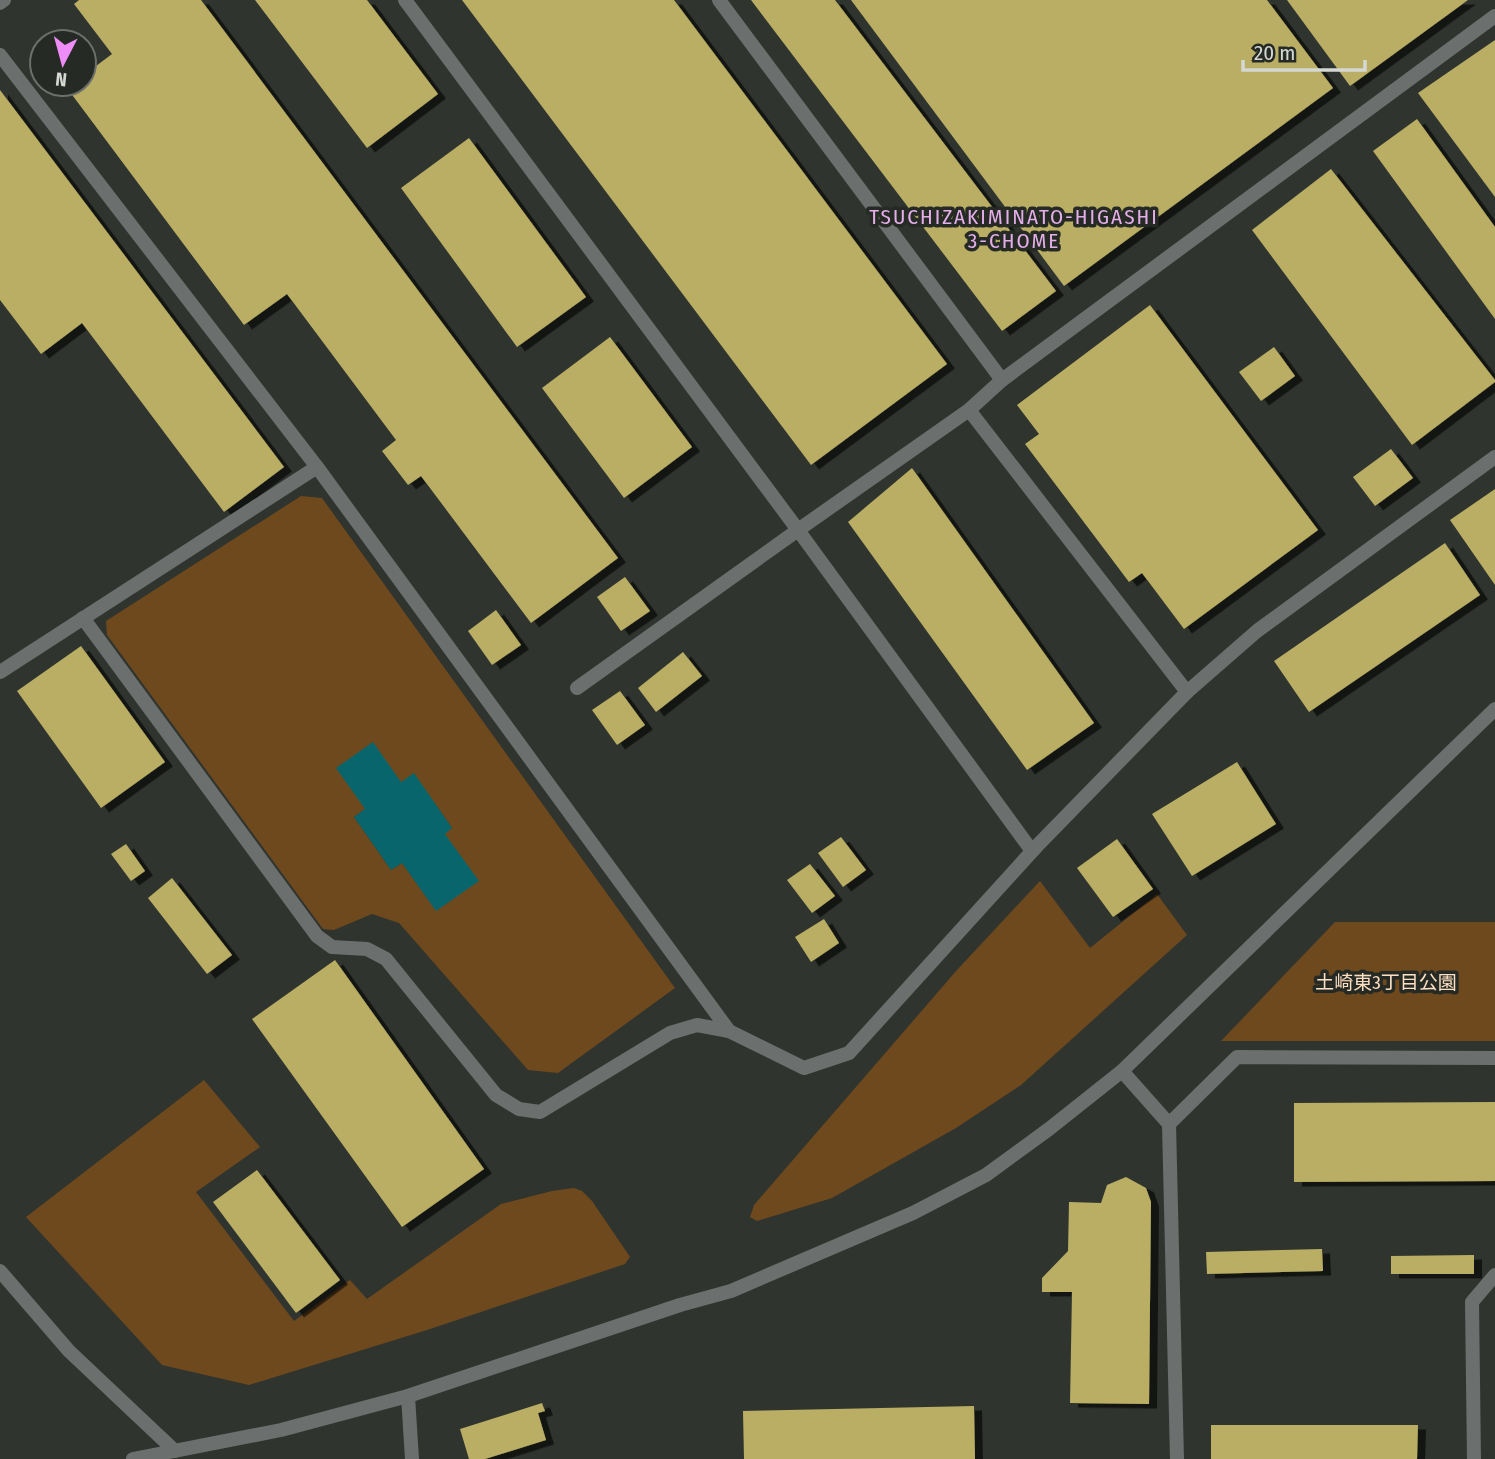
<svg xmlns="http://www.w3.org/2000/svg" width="1495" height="1459" font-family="'Fira Sans Condensed','Noto Sans JP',sans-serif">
  <defs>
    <filter id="shadow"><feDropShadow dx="8" dy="4.5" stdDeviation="0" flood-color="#0009"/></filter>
  </defs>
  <rect width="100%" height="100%" fill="#30342e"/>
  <g fill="#6f491e" fill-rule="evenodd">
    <path d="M301 496 322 498 675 988 558 1073 528 1070 399 923 372 914 334 930 323 929 107 635 106 621ZM414 774 452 828 445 833 436 910 402 863 391 870 354 817Z"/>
    <polygon points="1040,881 1090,948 1157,894 1187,935 1021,1085 956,1128 832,1198 757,1221 750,1217 754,1205 957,970"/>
    <polygon points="1335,922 1495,922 1495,1041 1221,1041"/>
    <polygon points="204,1080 260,1147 196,1192 294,1321 350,1280 367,1299 501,1204 552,1191 574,1188 582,1191 592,1201 630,1257 625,1264 427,1330 249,1385 162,1365 26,1217"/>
  </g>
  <polygon fill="#09656c" points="373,742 401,782 414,773 452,828 445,834 479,881 436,911 402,863 391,870 354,817 365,809 336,768"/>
  <g fill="#b9ae64" filter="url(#shadow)">
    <polygon points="79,0 201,0 618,558 531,623 421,476 408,485 382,451 396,440 287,294 244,325 67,88 72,84 84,84 84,75 112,54 74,4"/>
    <polygon points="255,0 367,0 438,94 367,148"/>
    <polygon points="462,0 674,0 947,364 811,465"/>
    <polygon points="751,0 835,0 1056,291 1002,331"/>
    <polygon points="851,0 1267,0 1333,88 1064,286"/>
    <polygon points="1287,0 1468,0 1350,86"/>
    <polygon points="1495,40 1495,197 1418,93"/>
    <polygon points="0,90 284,467 224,512 82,323 41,354 0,300"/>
    <polygon points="1417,119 1495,227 1495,319 1373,151"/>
    <polygon points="469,138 586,297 517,347 401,188"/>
    <polygon points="1331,169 1495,380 1495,382 1412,445 1252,230"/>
    <polygon points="1150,305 1318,530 1184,629 1142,573 1129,582 1025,444 1039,434 1017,405"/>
    <polygon points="610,337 692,447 624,498 542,388"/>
    <polygon points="1274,347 1295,376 1261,401 1239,372"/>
    <polygon points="1391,449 1413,478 1375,506 1353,477"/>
    <polygon points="912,468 1094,723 1027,770 848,522"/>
    <polygon points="1495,489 1495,585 1450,520"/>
    <polygon points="1445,543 1480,595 1309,712 1274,661"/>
    <polygon points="625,577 650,611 621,631 597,597"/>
    <polygon points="496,610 521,645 492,665 468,631"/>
    <polygon points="81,646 165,762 101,808 17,691"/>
    <polygon points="683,652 702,676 656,712 638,688"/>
    <polygon points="620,691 645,725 617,745 592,710"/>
    <polygon points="1237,762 1276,824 1192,876 1152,814"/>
    <polygon points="841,837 866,870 843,887 818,853"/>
    <polygon points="1117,839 1153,889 1113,917 1077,868"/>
    <polygon points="126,844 145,871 131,881 111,854"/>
    <polygon points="810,864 835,896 812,913 787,880"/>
    <polygon points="172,878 232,955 207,974 148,898"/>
    <polygon points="824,919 839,943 811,962 795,937"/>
    <polygon points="335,960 484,1169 402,1227 252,1019"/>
    <polygon points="1495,1102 1495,1181 1294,1182 1294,1103"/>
    <polygon points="257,1170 340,1280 296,1313 213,1202"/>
    <polygon points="1126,1177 1146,1188 1151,1202 1149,1404 1070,1403 1072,1292 1042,1292 1042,1278 1068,1251 1069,1202 1101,1203 1107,1185"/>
    <polygon points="1322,1249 1323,1271 1207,1274 1206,1252"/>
    <polygon points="1474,1255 1474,1274 1391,1274 1391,1256"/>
    <polygon points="542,1403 545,1411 538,1413 546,1440 485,1459 469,1459 460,1429"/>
    <polygon points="974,1406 975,1459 744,1459 743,1411"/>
    <polygon points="1211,1425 1418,1425 1417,1459 1211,1459"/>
  </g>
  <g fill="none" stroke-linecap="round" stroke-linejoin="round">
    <g stroke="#6b6f6d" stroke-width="14">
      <polyline points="405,0 798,530 969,410 1002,380 1495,16"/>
      <polyline points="719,0 1002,380"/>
      <polyline points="0,3 4,0"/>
      <polyline points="0,55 317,467 729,1031 804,1068 849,1053 1036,847"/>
      <polyline points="969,410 1187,692"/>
      <polyline points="83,618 317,936 332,947 367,949 386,959 496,1095 519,1109 540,1112 670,1033 697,1025 729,1031"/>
      <polyline points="0,672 317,467"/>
      <polyline points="577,688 798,530 1032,851 1187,692 1257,631 1495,457"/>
    </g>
    <g stroke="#6b6f6d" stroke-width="14">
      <polyline points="1122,1071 1169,1124 1237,1057 1495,1058"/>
      <polyline points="1169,1124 1177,1459"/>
      <polyline points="0,1271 69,1351 175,1451"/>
      <polyline points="408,1396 412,1459"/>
      <polyline points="1474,1459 1472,1302 1495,1275"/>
    </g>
    <polyline stroke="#6b6f6d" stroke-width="14" points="133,1459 281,1430 408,1396 680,1305 731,1291 913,1213 986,1175 1049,1129 1122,1071 1495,709"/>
  </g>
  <g text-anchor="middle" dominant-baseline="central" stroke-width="7" stroke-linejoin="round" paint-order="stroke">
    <g font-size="19" fill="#fcdec1" stroke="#262a24">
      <text x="1386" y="982">土崎東3丁目公園</text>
    </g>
    <g font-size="21" letter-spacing="2" fill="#e4aee9" stroke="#262a24">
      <text x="1014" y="217">TSUCHIZAKIMINATO-HIGASHI<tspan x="1014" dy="24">3-CHOME</tspan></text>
    </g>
  </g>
  <g transform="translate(63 63) rotate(186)"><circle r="33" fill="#262a24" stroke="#6c6f6a" stroke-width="2"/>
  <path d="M0-5L12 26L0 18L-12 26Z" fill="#ee8cf8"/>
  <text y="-10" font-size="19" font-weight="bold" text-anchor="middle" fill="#d5d7d3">N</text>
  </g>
  <path d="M1243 60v10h122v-10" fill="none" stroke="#d5d7d3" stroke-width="3.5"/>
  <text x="1254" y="60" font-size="21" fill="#d5d7d3" stroke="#262a24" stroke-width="5" paint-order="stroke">20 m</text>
</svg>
